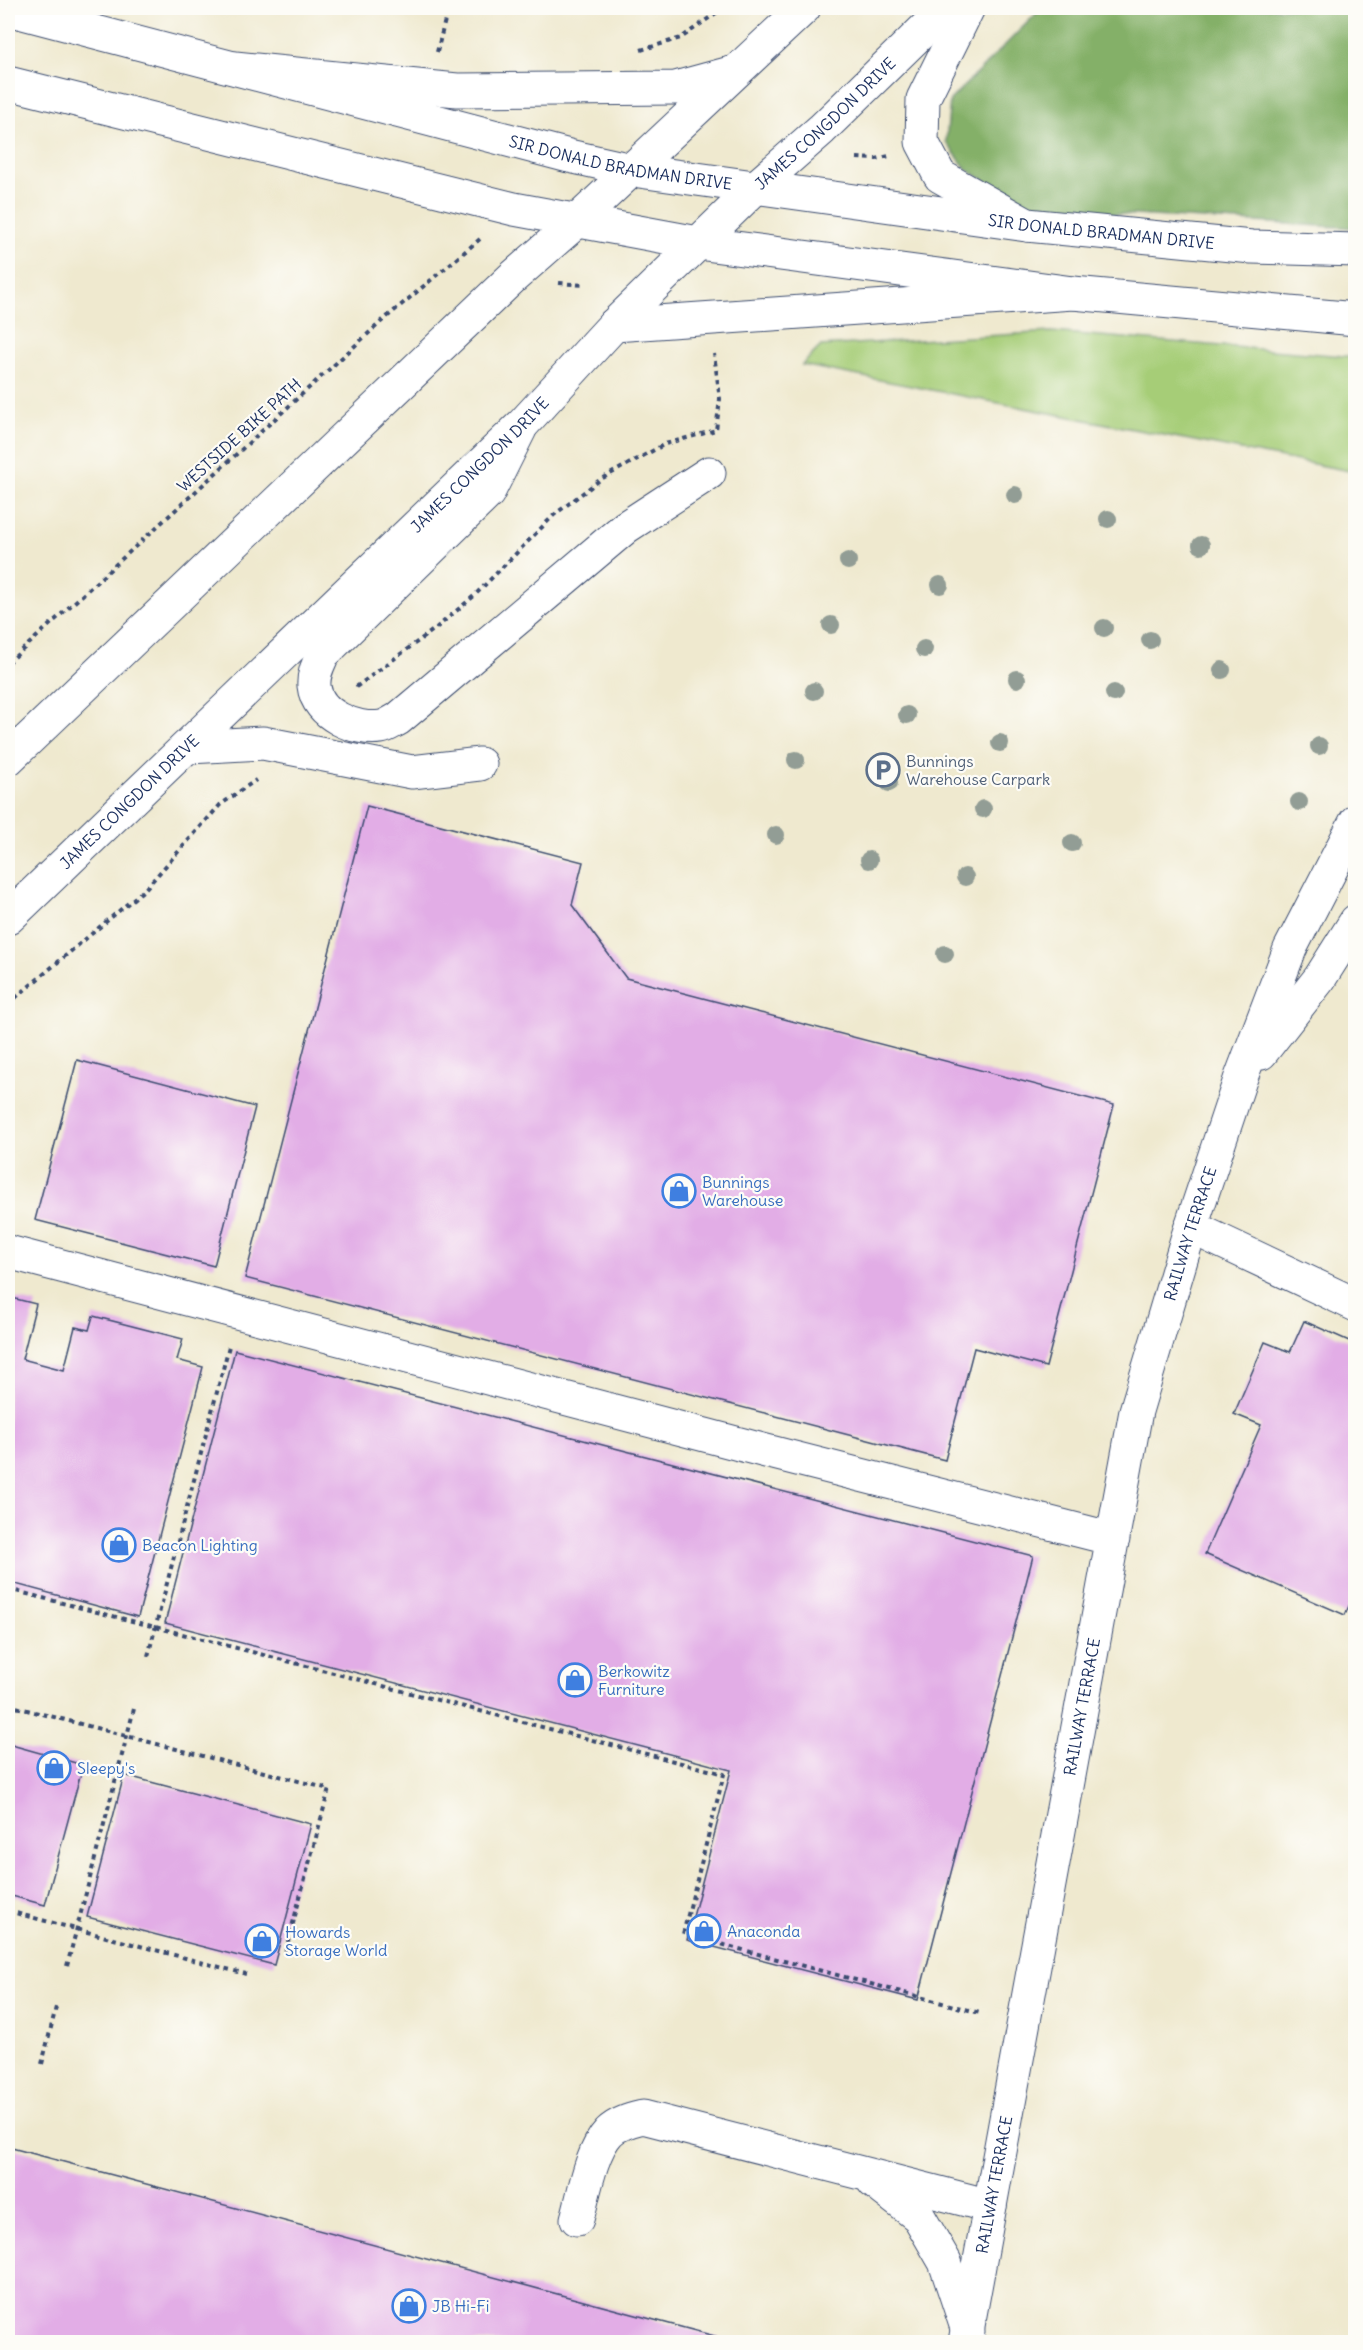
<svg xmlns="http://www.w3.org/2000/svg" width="1363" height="2350" font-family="Delius,sans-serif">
  <rect width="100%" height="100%" fill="#fdfcf7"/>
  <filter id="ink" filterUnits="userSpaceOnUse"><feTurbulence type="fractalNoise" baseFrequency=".0167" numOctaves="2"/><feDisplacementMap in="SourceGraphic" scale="12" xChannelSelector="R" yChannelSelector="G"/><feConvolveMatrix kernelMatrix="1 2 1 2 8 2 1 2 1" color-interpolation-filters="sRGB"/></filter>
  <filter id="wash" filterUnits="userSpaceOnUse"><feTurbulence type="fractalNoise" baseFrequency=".008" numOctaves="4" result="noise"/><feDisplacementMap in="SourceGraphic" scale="24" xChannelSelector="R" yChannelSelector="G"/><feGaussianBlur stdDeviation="1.35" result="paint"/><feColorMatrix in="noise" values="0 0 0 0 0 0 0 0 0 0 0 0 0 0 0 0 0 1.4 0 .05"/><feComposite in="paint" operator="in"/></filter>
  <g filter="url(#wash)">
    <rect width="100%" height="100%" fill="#efe9cf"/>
    <polygon fill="#a6cd77" stroke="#607e6a" stroke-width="1.5" points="1051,332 1355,357 1355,472 802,365 821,346"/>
    <polygon fill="#84b068" stroke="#507063" stroke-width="1.5" points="1042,8 1355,8 1355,228 1033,209 967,170 946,142 950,100"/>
    <g id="blocks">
      <g fill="#e2ade6">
        <polygon points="367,806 583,862 572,905 626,978 1114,1105 1046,1367 974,1348 945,1460 245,1278"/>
        <polygon points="77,1060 255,1107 214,1266 35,1220"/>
        <polygon points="8,1297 36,1304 22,1359 64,1370 75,1327 89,1330 93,1316 183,1339 177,1360 203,1367 138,1617 8,1582"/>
        <polygon points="1304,1321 1356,1344 1356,1590 1345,1615 1205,1554 1261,1425 1234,1414 1265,1342 1290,1352"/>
        <polygon points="235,1350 1033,1556 918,2000 687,1940 731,1770 165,1623"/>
        <polygon points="8,1744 83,1765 45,1905 8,1895"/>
        <polygon points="124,1775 311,1824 274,1965 87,1917"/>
        <polygon points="8,2147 737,2342 8,2342"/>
      </g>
    </g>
  </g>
  <g filter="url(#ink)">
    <use href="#blocks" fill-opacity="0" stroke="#3b4b6f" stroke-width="1.5"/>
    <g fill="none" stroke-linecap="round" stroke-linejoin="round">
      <defs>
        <g id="minor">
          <path d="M520 429 488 493 323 654C318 665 313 674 314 686 317 715 356 731 381 727 387 726 392 722 398 719L626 527 709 473"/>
          <polyline points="189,747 263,743 412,772 480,764"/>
          <polyline points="1191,1227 1356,1305"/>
          <polyline points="8,1252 766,1451 1113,1539"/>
          <polyline points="874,2182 919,2217 945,2262 968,2331"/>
          <path d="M577 2219C584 2194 591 2151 609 2132 618 2123 631 2120 643 2117L990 2206"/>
        </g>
        <g id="major">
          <path id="s1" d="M8 9 569 156 632 170 1027 225 1252 247 1356 250"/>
          <polyline points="8,83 514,209 698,243 1073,293 1356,319"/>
          <polyline points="1261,1053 1320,978 1356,921"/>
          <path id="s2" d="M965 2342 1136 1411 1188 1236 1240 1080 1290 949 1356 821"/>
        </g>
        <g id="highway">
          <polyline points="968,8 923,99 922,142 940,176 1027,225"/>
          <polyline points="235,68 457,90 676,88 731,73"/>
          <polyline points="614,325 1073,293"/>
          <polyline points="8,759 512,278 577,221 804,8"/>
          <path id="s3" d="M8 918 522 425 614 325 755 188 822 129 946 8"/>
        </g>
      </defs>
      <use href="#minor" stroke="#3b4b6f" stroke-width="35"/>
      <use href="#major" stroke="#3b4b6f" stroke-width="35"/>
      <use href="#highway" stroke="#3b4b6f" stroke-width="35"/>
      <g stroke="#3b4b6f" stroke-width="4" stroke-dasharray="4.5 4.5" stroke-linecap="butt">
        <polyline points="641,50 681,38 723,8"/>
        <polyline points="437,52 448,8"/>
        <polyline points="857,158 876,159 889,156"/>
        <polyline points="559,283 584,285"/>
        <polyline points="8,663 382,321 480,239"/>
        <polyline points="356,687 436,628 474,596 554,515 601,479 665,444 716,430 720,399 714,354"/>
        <polyline points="8,1004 145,889 220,805 256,780"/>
        <polyline points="8,1589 724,1774 683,1934 980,2013"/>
        <polyline points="148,1656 229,1346"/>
        <polyline points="8,1705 329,1789 285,1953"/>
        <polyline points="8,1911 246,1974"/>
        <polyline points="67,1966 135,1705"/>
        <polyline points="42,2064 57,2003"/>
      </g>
      <use href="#minor" stroke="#fff" stroke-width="33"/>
      <use href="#major" stroke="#fff" stroke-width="33"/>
      <use href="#highway" stroke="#fff" stroke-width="33"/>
    </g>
    <g fill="#929d95">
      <circle cx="1015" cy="495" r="9"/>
      <circle cx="1108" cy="519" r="9"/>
      <circle cx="1201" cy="545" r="9"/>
      <circle cx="848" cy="561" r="9"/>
      <circle cx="940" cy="585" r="9"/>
      <circle cx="831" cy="625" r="9"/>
      <circle cx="1104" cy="628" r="9"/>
      <circle cx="1150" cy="640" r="9"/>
      <circle cx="924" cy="649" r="9"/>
      <circle cx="1222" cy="670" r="9"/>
      <circle cx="1017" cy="679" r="9"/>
      <circle cx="814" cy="691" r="9"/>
      <circle cx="1114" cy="693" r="9"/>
      <circle cx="907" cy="715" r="9"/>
      <circle cx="1000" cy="743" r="9"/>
      <circle cx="1319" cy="746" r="9"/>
      <circle cx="796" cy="760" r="9"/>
      <circle cx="889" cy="783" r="9"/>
      <circle cx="1299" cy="802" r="9"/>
      <circle cx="983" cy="809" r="9"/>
      <circle cx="776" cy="835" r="9"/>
      <circle cx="1072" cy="843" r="9"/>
      <circle cx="869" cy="860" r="9"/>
      <circle cx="965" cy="877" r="9"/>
      <circle cx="945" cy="954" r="9"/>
    </g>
  </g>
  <defs>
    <symbol id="parking-ring" viewBox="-11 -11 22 22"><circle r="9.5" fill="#fdfcf7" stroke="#5c6f8a" stroke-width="1.5"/><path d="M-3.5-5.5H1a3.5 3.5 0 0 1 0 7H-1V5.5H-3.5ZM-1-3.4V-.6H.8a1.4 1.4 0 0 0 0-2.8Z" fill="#5c6f8a"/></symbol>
    <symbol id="shop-ring" viewBox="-11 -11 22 22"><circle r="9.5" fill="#fdfcf7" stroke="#3f7fe0" stroke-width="1.5"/><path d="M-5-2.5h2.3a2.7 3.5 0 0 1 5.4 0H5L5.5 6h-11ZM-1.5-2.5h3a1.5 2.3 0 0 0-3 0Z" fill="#3f7fe0"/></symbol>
  </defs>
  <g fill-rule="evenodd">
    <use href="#parking-ring" x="864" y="751" width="38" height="38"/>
    <use href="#shop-ring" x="660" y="1172" width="38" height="38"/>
    <use href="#shop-ring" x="100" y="1526" width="38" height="38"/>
    <use href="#shop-ring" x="556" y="1661" width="38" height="38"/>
    <use href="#shop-ring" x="35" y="1749" width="38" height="38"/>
    <use href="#shop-ring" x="685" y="1912" width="38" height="38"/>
    <use href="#shop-ring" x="243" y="1922" width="38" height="38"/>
    <use href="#shop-ring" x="390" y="2287" width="38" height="38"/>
  </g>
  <g text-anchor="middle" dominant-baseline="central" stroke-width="4.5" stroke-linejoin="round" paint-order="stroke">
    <g font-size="16" fill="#1b2f5e" stroke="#fdfcf7">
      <text stroke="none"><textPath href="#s3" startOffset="1140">JAMES CONGDON DRIVE</textPath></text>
      <text stroke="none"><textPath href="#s1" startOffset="632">SIR DONALD BRADMAN DRIVE</textPath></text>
      <text stroke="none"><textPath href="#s1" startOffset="1118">SIR DONALD BRADMAN DRIVE</textPath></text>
      <text transform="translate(239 435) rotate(-42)">WESTSIDE BIKE PATH</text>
      <text stroke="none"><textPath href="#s3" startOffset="654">JAMES CONGDON DRIVE</textPath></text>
      <text stroke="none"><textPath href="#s3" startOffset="168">JAMES CONGDON DRIVE</textPath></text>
      <text stroke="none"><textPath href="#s2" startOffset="1132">RAILWAY TERRACE</textPath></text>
      <text stroke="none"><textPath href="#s2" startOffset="646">RAILWAY TERRACE</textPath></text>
      <text stroke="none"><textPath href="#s2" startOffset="160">RAILWAY TERRACE</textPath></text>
    </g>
    <g font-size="16" fill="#4e5e75" stroke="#fdfcf7" text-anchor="start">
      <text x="906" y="761">Bunnings<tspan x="906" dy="18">Warehouse Carpark</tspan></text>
    </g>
    <g font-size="16" fill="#366cbe" stroke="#fdfcf7" text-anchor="start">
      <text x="702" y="1182">Bunnings<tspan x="702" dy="18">Warehouse</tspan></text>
      <text x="142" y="1545">Beacon Lighting</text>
      <text x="598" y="1671">Berkowitz<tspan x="598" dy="18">Furniture</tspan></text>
      <text x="77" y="1768">Sleepy's</text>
      <text x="727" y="1931">Anaconda</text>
      <text x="285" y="1932">Howards<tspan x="285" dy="18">Storage World</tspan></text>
      <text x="432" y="2306">JB Hi-Fi</text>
    </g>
  </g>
  <rect width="1363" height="2350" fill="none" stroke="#fdfcf7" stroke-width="30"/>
</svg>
